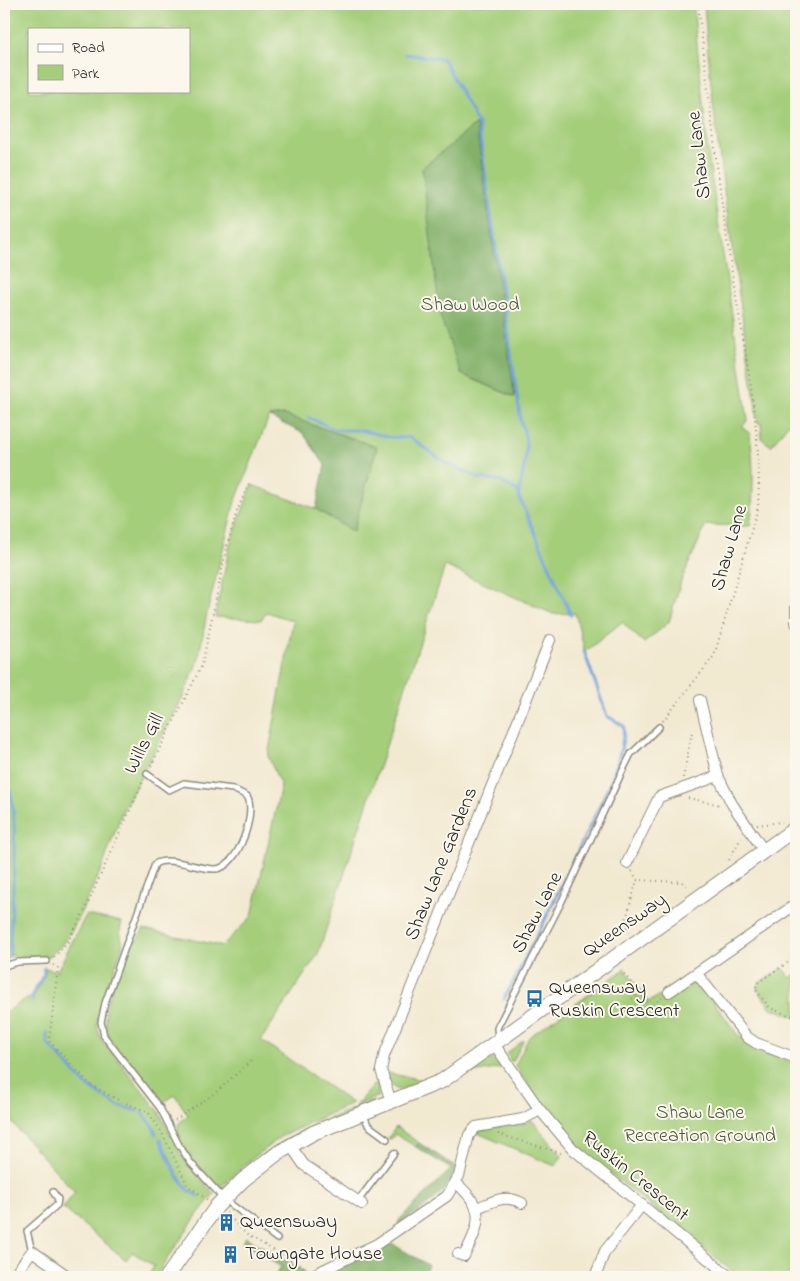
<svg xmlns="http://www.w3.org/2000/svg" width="800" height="1281" font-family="'Indie Flower',sans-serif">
  <rect width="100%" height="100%" fill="#fbf7ec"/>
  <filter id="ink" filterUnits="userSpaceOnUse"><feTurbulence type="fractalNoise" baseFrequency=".02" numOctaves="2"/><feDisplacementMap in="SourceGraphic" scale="10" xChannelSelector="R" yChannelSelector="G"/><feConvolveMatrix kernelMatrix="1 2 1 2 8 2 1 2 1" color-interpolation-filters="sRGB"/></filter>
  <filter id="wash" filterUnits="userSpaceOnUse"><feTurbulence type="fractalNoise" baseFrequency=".0096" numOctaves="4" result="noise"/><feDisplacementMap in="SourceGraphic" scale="20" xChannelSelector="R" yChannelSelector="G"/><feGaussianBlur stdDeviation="1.12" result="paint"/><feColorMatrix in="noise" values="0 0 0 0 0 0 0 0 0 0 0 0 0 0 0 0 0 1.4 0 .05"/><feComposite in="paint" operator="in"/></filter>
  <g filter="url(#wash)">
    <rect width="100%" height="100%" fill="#f2e9d1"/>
    <g fill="#a4ce7a" stroke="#687c52" fill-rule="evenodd">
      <path d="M4 4H693L709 161 748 420 742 427 750 434C754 466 754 495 750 526L706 525 681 581 669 622 644 643 622 622 585 652 575 613 553 614 445 566 318 954 261 1040 352 1103 280 1137 248 1162 218 1189 196 1164 176 1135 179 1123 188 1115 175 1095 161 1104C146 1085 111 1049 106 1027 101 1008 120 967 128 950 133 942 140 937 144 929L222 946 252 916 281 786 268 756 293 621 267 612 261 620 215 617 230 544 252 485 316 509 353 531 377 447 284 415 269 417 234 505 207 613 198 661 182 699 122 812 102 868 73 929 61 946 49 956 17 957 11 954 4 961ZM29 29H189V91H29ZM476 125 479 146 514 397 461 374Z"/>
      <path d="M704 4H796V414L771 446 762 439 761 423H758C738 283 714 145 704 4Z"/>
      <polygon points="86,915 122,922 120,930 123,945 98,1016 97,1026 101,1039 158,1110 182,1157 214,1194 197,1215 155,1277 148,1277 154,1266 132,1252 126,1260 63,1208 75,1192 4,1114 4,1014 22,1001 33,997 45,974 45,968 57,971"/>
      <polygon points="783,968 790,978 796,974 796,1017 771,1008 757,989 759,983"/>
      <polygon points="625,969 648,1002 659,996 662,1000 680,988 700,983 737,1034 754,1046 796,1064 796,1277 739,1277 579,1148 548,1113 515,1066 529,1037"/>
      <polygon points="524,1040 513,1061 511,1062 507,1053"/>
      <polygon points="490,1059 498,1060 505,1067 469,1074"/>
      <path d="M387 1073 423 1080 400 1090C391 1088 387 1081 387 1073Z"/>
      <polygon points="378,1081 378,1096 355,1106 376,1082"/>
      <path d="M374 1101 285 1141 221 1190C269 1143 312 1124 374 1101Z"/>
      <polygon points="532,1120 562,1156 555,1166 475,1132 505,1125 519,1125"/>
      <polygon points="396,1127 419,1143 416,1147 395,1134 391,1139 388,1138"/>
    </g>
    <g fill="#83b16a" stroke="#576e4a">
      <polygon points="476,124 479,146 515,397 461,374 440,316 422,168"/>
      <polygon points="284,415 377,447 353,532 316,509 325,465 303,433 269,417"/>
      <path d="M419 1143 456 1167C449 1195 421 1209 398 1225L399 1220 451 1169 416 1147Z"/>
      <polygon points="246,1237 305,1272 298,1277 274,1277 281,1267 242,1242"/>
      <polygon points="391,1243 428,1265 423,1277 316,1277"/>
    </g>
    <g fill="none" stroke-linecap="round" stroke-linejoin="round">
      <g stroke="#74a3dd" stroke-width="3">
        <path d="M405 54 443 59 478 124 521 422C531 446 524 467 519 492"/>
        <polyline points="308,417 336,430 360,430 389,437 411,438 446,463 479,478 500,481 519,492 519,497 571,615"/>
        <path d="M4 777C24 802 9 920 10 956"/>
        <path d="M504 999C532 947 558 894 583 840 600 804 623 765 624 726L607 716 584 651"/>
        <polyline points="33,1001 32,995 44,974 44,968"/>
        <polyline points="47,1032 47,1043 85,1084 116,1105 137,1111"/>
        <polyline points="142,1113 151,1123 156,1134"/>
        <polyline points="160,1139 177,1175 188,1190 199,1197"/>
        <polyline points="330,1275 344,1277"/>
      </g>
    </g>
  </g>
  <g filter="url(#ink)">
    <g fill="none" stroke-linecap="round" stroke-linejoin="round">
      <defs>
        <g id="lane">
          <path d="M147 774 169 790 184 783 233 789 247 796C257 811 239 867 216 869 199 870 169 855 155 864L105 1003 101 1022 104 1036 160 1108 179 1145 190 1162 224 1199 277 1239"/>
          <polyline points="4,966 18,962 47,961"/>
          <polyline points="498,1038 497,1028 562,901 622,772 631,754 659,727"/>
          <polyline points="363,1113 368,1125 387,1139"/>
          <polyline points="358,1201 394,1153"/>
          <polyline points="32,1251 27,1231 57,1205 58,1199 53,1192"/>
          <polyline points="46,1277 53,1266"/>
        </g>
        <g id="street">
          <polyline points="796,607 796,623"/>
          <polyline points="700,700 718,776 732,804 764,851"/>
          <polyline points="627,863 659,797 718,776"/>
          <polyline points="697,974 747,1037 756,1043 796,1058"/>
          <polyline points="669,992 796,904"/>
          <polyline points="494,1044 540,1110 573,1149 730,1277"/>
          <polyline points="391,1102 381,1070 384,1056 550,640"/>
          <polyline points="290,1145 304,1165 362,1204"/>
          <path d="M456 1183C487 1209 480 1224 464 1256L458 1254"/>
          <path d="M477 1208C494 1201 505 1194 522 1203"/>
          <polyline points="13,1277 32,1251 69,1277"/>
          <polyline points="309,1277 377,1244 447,1196 459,1176 469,1135 476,1127 523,1119 540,1110"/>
          <polyline points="595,1277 605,1251 642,1205"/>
        </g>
        <polyline id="secondary" points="167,1277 217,1206 243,1180 278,1153 313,1133 442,1081 796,828"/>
      </defs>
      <use href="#lane" stroke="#8e8a7e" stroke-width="8"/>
      <use href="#street" stroke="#8e8a7e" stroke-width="12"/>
      <use href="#secondary" stroke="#8e8a7e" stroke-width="16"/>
      <g stroke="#8e8a7e" stroke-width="2" stroke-dasharray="1 4" stroke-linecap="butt">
        <path d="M663 721 714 656 758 508C763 427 742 340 730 260 717 174 708 89 698 4"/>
        <polyline points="151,766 202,665 227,546 237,511 249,484"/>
        <polyline points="683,778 692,732"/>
        <polyline points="688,798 720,805"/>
        <polyline points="757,825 782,822"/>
        <path d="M4 827C13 869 0 914 6 957"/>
        <polyline points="729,860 742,836"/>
        <polyline points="632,871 637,880"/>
        <polyline points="630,932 625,923 637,880 682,882 689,889"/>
        <polyline points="54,957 67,943 84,912 144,779"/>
        <polyline points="796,957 757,983 755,989 770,1008 796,1018"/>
        <polyline points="53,965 58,968 49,1041 91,1085 116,1099 148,1112 161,1131 188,1186 208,1200"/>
        <polyline points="621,970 649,1006 662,998"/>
        <polyline points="632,999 640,994"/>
        <polyline points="175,1120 215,1093 252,1060"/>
        <polyline points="498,1134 561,1153"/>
        <polyline points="226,1213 247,1235 305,1268"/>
      </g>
      <use href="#lane" stroke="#fff" stroke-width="5"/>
      <use href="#street" stroke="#fff" stroke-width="10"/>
      <use href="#secondary" stroke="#fff" stroke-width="14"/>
    </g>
  </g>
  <defs>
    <symbol id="bus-bare" viewBox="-9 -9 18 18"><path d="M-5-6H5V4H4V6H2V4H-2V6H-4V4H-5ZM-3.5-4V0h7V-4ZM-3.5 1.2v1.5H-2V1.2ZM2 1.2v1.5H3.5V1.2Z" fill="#1f6fb2" stroke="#fbf7ec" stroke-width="2.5" paint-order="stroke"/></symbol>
    <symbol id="building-bare" viewBox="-9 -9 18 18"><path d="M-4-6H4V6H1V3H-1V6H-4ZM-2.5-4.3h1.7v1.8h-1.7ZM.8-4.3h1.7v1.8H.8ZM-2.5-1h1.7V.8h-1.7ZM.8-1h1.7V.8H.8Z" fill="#1f6fb2" stroke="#fbf7ec" stroke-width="2.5" paint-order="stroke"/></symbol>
  </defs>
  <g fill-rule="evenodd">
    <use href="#bus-bare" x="522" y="986" width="25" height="25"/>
    <use href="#building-bare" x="214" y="1210" width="25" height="25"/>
    <use href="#building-bare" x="218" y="1242" width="25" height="25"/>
  </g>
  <g text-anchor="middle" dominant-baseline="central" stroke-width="4" stroke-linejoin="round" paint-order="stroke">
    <g font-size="20" fill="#2b2b2b" stroke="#fbf7ec">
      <text transform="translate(700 155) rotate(-97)">Shaw Lane</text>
      <text transform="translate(730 548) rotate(-74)">Shaw Lane</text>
      <text transform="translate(145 744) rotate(-63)">Wills Gill</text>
      <text transform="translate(442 864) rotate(-68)">Shaw Lane Gardens</text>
      <text transform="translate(538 913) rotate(-63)">Shaw Lane</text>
      <text transform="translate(625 926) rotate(-35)">Queensway</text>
      <text transform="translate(635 1177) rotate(39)">Ruskin Crescent</text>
    </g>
    <g font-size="20" fill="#4f5c43" stroke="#fbf7ec">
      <text x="470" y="305">Shaw Wood</text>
      <text x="700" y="1113">Shaw Lane<tspan x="700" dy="23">Recreation Ground</tspan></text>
    </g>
    <g font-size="20" fill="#2b2b2b" stroke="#fbf7ec" text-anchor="start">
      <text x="549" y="988">Queensway<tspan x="549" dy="23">Ruskin Crescent</tspan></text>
      <text x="240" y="1222">Queensway</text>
      <text x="245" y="1254">Towngate House</text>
    </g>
  </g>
  <rect width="800" height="1281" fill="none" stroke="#fbf7ec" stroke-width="20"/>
  <rect x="28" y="28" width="162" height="65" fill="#fbf7ec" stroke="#a8a59f"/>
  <rect x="38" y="44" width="25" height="8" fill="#ffffff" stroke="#a8a59f"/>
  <text x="72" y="52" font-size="15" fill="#2b2b2b">Road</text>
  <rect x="38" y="65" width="25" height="15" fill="#a4ce7a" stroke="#a8a59f"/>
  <text x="72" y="78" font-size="15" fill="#2b2b2b">Park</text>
</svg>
